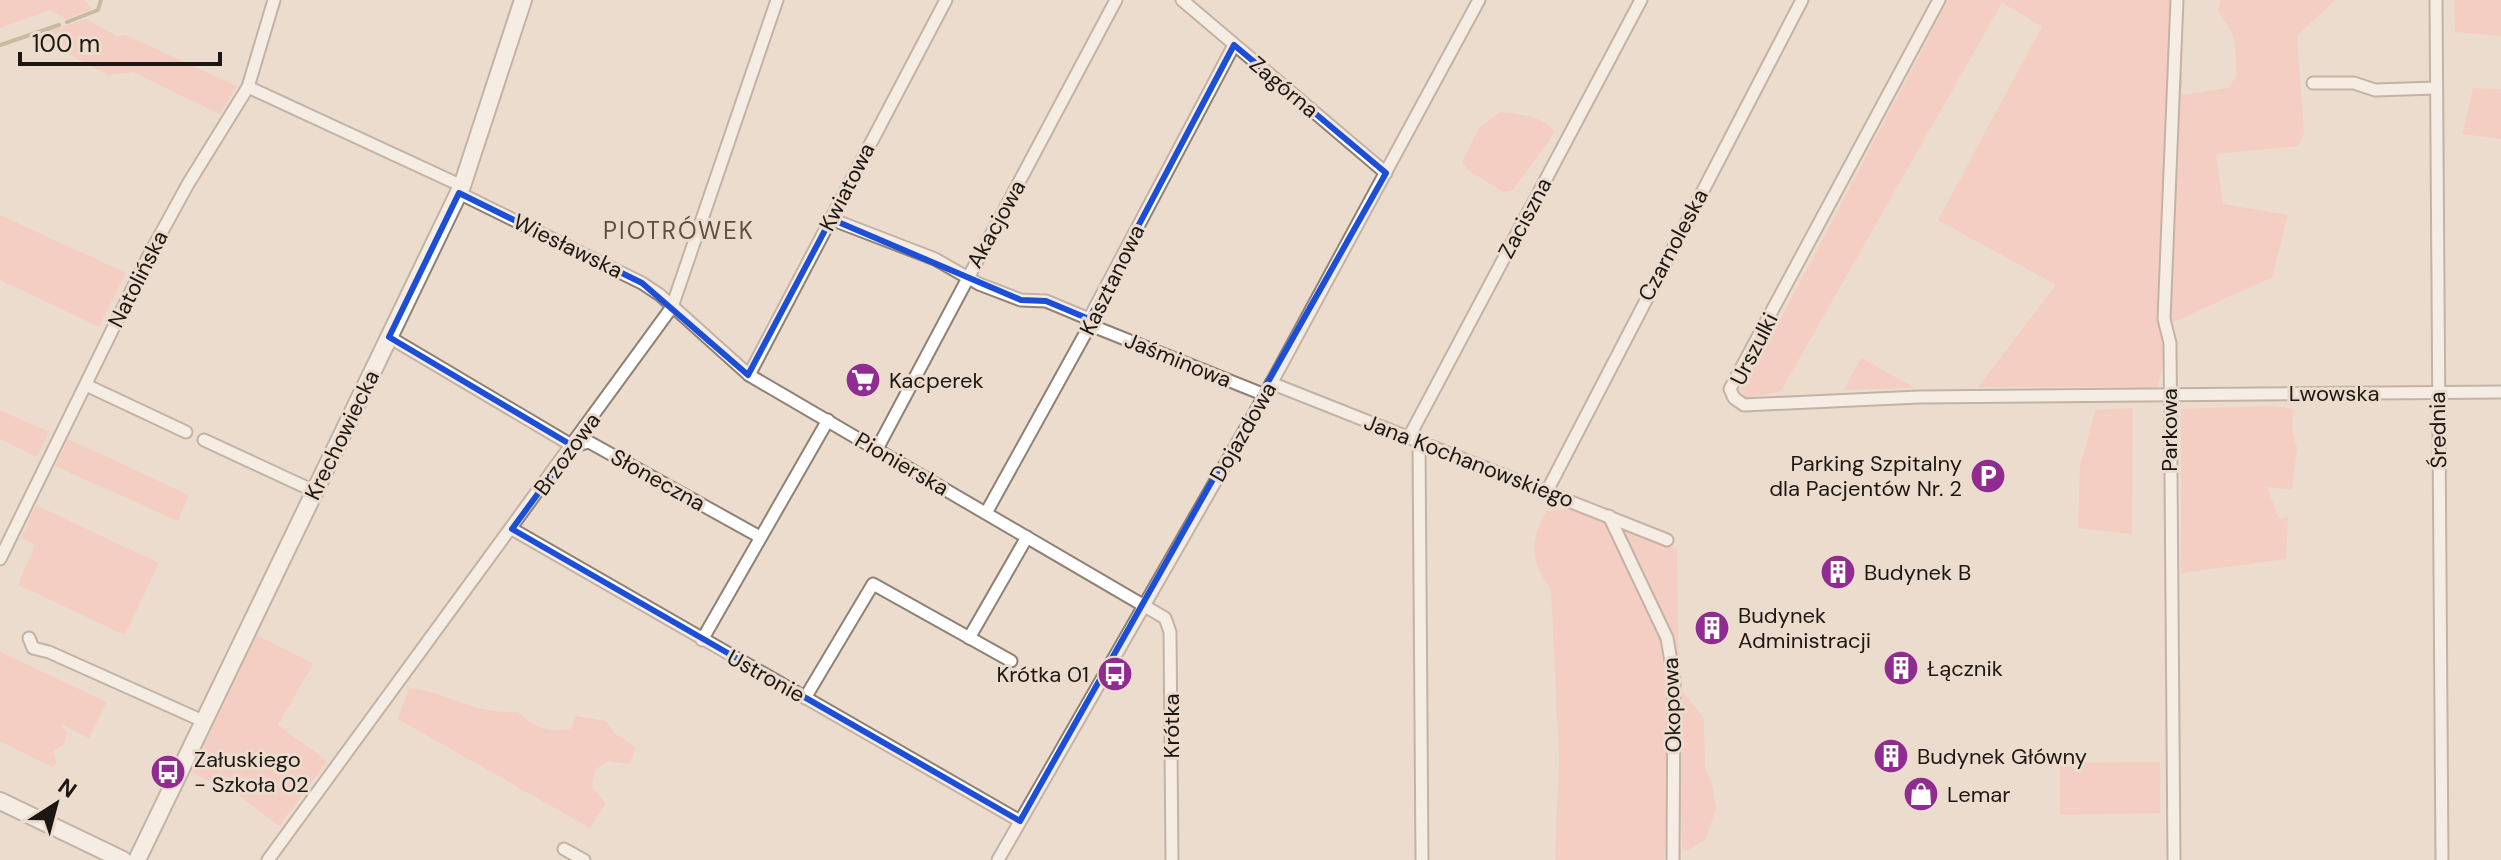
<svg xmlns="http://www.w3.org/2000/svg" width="2501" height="860" font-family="'DM Sans',sans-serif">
  <rect width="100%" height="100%" fill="#ecdcce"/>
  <g fill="#fcbcb4">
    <polygon points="0,0 84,0 92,9 66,19 50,10 0,28"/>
    <polygon points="1948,0 2182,0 2182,95 2228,88 2237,75 2234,37 2218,10 2220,0 2335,0 2297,36 2304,133 2298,146 2216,154 2223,204 2288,215 2272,277 2172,323 2158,387 1978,387 2056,285 1938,220 2042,26 2002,3 1781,391 1745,399 1740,387 1777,326"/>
    <polygon points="2454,0 2501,0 2501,36 2455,32"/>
    <polygon points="86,19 117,36 125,35 237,86 220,114 133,72 108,75 34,36"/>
    <polygon points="2473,88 2501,89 2501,139 2462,134"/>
    <path d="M1500 112C1520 115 1541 114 1555 132L1513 190 1503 192 1468 170 1462 162 1478 129Z"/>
    <polygon points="0,215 126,273 99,327 0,280"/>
    <polygon points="1861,358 1915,388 1844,390"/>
    <polygon points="2272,406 2294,409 2292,430 2297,448 2292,490 2267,487 2279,519 2288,517 2286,559 2181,573 2181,409"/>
    <polygon points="2133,408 2132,534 2078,528 2080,467 2095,410"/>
    <polygon points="0,410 49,432 37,457 0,439"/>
    <polygon points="68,439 189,495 178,521 55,466"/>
    <polygon points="36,505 159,563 125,635 18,585 35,545 21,538"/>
    <path d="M1575 509 1677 549 1679 686 1704 719 1705 768 1712 784 1716 808 1706 839 1686 851 1682 848 1680 798 1668 808 1664 860H1555L1559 759 1551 589C1530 562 1529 540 1547 511Z"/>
    <polygon points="256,635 313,664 278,725 327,761 279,826 237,794 191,772"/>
    <polygon points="0,652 107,702 89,738 60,724 67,733 64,744 54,751 56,763 53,767 0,741"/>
    <path d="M409 688C450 692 469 714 518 712 533 727 549 733 570 729L576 716 606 721 614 733 636 748 629 764 608 761 595 770 592 787 606 804 590 828 398 719Z"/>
    <polygon points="2160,762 2160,813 2060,815 2060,763"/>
  </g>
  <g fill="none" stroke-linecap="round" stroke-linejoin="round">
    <g stroke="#979260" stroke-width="4">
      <polyline points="67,22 98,10 101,0"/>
      <polyline points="0,45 59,25"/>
    </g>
    <defs>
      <g id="street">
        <polyline points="1182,0 1386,173"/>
        <polyline points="1939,0 1730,389 1734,398 1744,405 1919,397 2501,392"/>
        <polyline points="2436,0 2442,860"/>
        <polyline points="2313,83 2354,83 2375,90 2436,88"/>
        <polyline points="248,87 462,186"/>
        <polyline points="459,193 642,283 660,295 749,375 1165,618 1170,632 1172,860"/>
        <polyline points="831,219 935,259 979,284 1021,300 1046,301 1089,319"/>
        <polyline points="1090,325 1265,395"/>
        <polyline points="389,337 573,446 589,442 760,537"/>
        <polyline points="749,375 946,0"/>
        <polyline points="1271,383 1667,540"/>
        <polyline points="86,385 186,432"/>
        <polyline points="1409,437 1641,0"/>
        <polyline points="204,440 314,491"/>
        <polyline points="1419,441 1422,860"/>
        <polyline points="877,449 1116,0"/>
        <polyline points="1547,491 1802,0"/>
        <polyline points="986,513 1090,325 1089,319 1234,45"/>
        <polyline points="1609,516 1667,638 1674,679 1673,860"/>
        <polyline points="512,529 1020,821"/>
        <polyline points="0,559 148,257 188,184 248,87 274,0"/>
        <polyline points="29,638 33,648 49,652 203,721"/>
        <polyline points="969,638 1027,537"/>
        <polyline points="702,640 828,420"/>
        <polyline points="805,698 873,584 1011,661"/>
        <polyline points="564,849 584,860"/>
        <polyline points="268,860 672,307 777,0"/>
        <polyline points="998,860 1265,395 1479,0"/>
        <polyline points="2174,860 2170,343 2164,319 2177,0"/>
      </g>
      <g id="secondary">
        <polyline points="0,801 123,860"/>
        <polyline points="137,860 462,186 523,0"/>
      </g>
    </defs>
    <use href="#street" stroke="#8f8173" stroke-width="15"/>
    <use href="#secondary" stroke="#8f8173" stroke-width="20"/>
    <use href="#street" stroke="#fff" stroke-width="11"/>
    <use href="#secondary" stroke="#fff" stroke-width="16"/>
  </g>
  <path d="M0 0H2501V860H0ZM1234 45 1386 173 1020 821 512 529 573 446 389 337 459 193 642 283 748 375 831 219 1021 300 1046 301 1089 319Z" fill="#ecdcce" fill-opacity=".55" fill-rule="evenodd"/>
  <path fill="none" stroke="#1d4ed8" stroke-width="6" stroke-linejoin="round" d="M1234 45 1386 173 1020 821 512 529 573 446 389 337 459 193 642 283 748 375 831 219 1021 300 1046 301 1089 319Z"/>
  <defs>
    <symbol id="supermarket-disc" viewBox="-11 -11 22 22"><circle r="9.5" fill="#902b91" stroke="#ecdcce"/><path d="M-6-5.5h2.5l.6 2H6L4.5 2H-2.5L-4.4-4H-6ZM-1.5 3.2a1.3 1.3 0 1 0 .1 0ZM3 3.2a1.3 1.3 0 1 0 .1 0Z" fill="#fff"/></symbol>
    <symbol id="parking-disc" viewBox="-11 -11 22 22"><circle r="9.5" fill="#902b91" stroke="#ecdcce"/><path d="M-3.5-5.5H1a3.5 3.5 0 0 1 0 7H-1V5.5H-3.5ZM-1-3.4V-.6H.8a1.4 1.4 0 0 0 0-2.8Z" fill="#fff"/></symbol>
    <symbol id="building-disc" viewBox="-11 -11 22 22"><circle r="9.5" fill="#902b91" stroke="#ecdcce"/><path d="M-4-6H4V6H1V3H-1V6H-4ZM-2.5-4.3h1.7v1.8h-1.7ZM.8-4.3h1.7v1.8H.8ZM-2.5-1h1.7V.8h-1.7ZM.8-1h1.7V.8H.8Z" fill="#fff"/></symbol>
    <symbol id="bus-disc" viewBox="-11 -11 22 22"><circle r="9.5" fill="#902b91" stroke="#ecdcce"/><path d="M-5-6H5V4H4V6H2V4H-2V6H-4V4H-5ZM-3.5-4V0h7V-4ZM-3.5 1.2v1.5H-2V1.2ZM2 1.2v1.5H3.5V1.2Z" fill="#fff"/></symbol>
    <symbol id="shop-disc" viewBox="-11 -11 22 22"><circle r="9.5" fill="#902b91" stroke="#ecdcce"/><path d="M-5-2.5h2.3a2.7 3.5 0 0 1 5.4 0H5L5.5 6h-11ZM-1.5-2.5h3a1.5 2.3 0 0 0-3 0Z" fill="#fff"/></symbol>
  </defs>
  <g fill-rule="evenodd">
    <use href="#supermarket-disc" x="843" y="360" width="40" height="40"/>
    <use href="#parking-disc" x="1968" y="456" width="40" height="40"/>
    <use href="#building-disc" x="1818" y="552" width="40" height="40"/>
    <use href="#building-disc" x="1692" y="608" width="40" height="40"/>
    <use href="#building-disc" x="1881" y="648" width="40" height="40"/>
    <use href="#bus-disc" x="1095" y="654" width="40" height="40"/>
    <use href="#building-disc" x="1871" y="736" width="40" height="40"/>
    <use href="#bus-disc" x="148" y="752" width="40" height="40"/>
    <use href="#shop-disc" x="1901" y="774" width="40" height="40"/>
  </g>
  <g text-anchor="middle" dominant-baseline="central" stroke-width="6" stroke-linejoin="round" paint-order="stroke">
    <g font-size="22" fill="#1c1712" stroke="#ecdcce">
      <text transform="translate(1284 87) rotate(40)">Zagórna</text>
      <text transform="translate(847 187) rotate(-63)">Kwiatowa</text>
      <text transform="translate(1525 218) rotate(-62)">Zaciszna</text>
      <text transform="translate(996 224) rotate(-61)">Akacjowa</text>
      <text transform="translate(1673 245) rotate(-62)">Czarnoleska</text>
      <text transform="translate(568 246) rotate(26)">Wiesławska</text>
      <text transform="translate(138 279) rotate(-63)">Natolińska</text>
      <text transform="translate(1112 280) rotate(-64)">Kasztanowa</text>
      <text transform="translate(1754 349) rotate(-63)">Urszulki</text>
      <text transform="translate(1178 360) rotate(22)">Jaśminowa</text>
      <text x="2334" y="393">Lwowska</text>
      <text transform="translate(2169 430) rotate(-90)">Parkowa</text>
      <text transform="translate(2438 430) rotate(-91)">Średnia</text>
      <text transform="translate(1243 432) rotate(-60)">Dojazdowa</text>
      <text transform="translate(342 435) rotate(-64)">Krechowiecka</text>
      <text transform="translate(567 454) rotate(-54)">Brzozowa</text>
      <text transform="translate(1469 461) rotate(21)">Jana Kochanowskiego</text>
      <text transform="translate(902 464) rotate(30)">Pionierska</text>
      <text transform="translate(658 480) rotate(29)">Słoneczna</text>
      <text transform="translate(766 676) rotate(29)">Ustronie</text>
      <text transform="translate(1672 705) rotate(-92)">Okopowa</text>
      <text transform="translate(1171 726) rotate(-90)">Krótka</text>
    </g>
    <g font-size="22" fill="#1c1712" stroke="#ecdcce" text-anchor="start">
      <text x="889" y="380">Kacperek</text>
      <text x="1962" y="463" text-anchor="end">Parking Szpitalny<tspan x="1962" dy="25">dla Pacjentów Nr. 2</tspan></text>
      <text x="1864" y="572">Budynek B</text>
      <text x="1738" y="615">Budynek<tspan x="1738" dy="25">Administracji</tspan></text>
      <text x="1927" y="668">Łącznik</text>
      <text x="1089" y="674" text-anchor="end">Krótka 01</text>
      <text x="1917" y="756">Budynek Główny</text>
      <text x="194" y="759">Załuskiego<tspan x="194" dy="25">- Szkoła 02</tspan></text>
      <text x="1947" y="794">Lemar</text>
    </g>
    <g font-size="24" letter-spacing="2" fill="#5e5144" stroke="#ecdcce">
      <text x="679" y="230">PIOTRÓWEK</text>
    </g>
  </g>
  <g transform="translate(56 804) rotate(36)" stroke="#ecdcce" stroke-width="6" paint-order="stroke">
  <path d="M0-6L14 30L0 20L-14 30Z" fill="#1c1712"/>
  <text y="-12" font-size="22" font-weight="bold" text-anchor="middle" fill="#1c1712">N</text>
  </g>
  <path d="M20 52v12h200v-12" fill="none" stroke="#1c1712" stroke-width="4"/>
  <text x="32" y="52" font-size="24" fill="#1c1712" stroke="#ecdcce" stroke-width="6" paint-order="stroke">100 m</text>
</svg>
